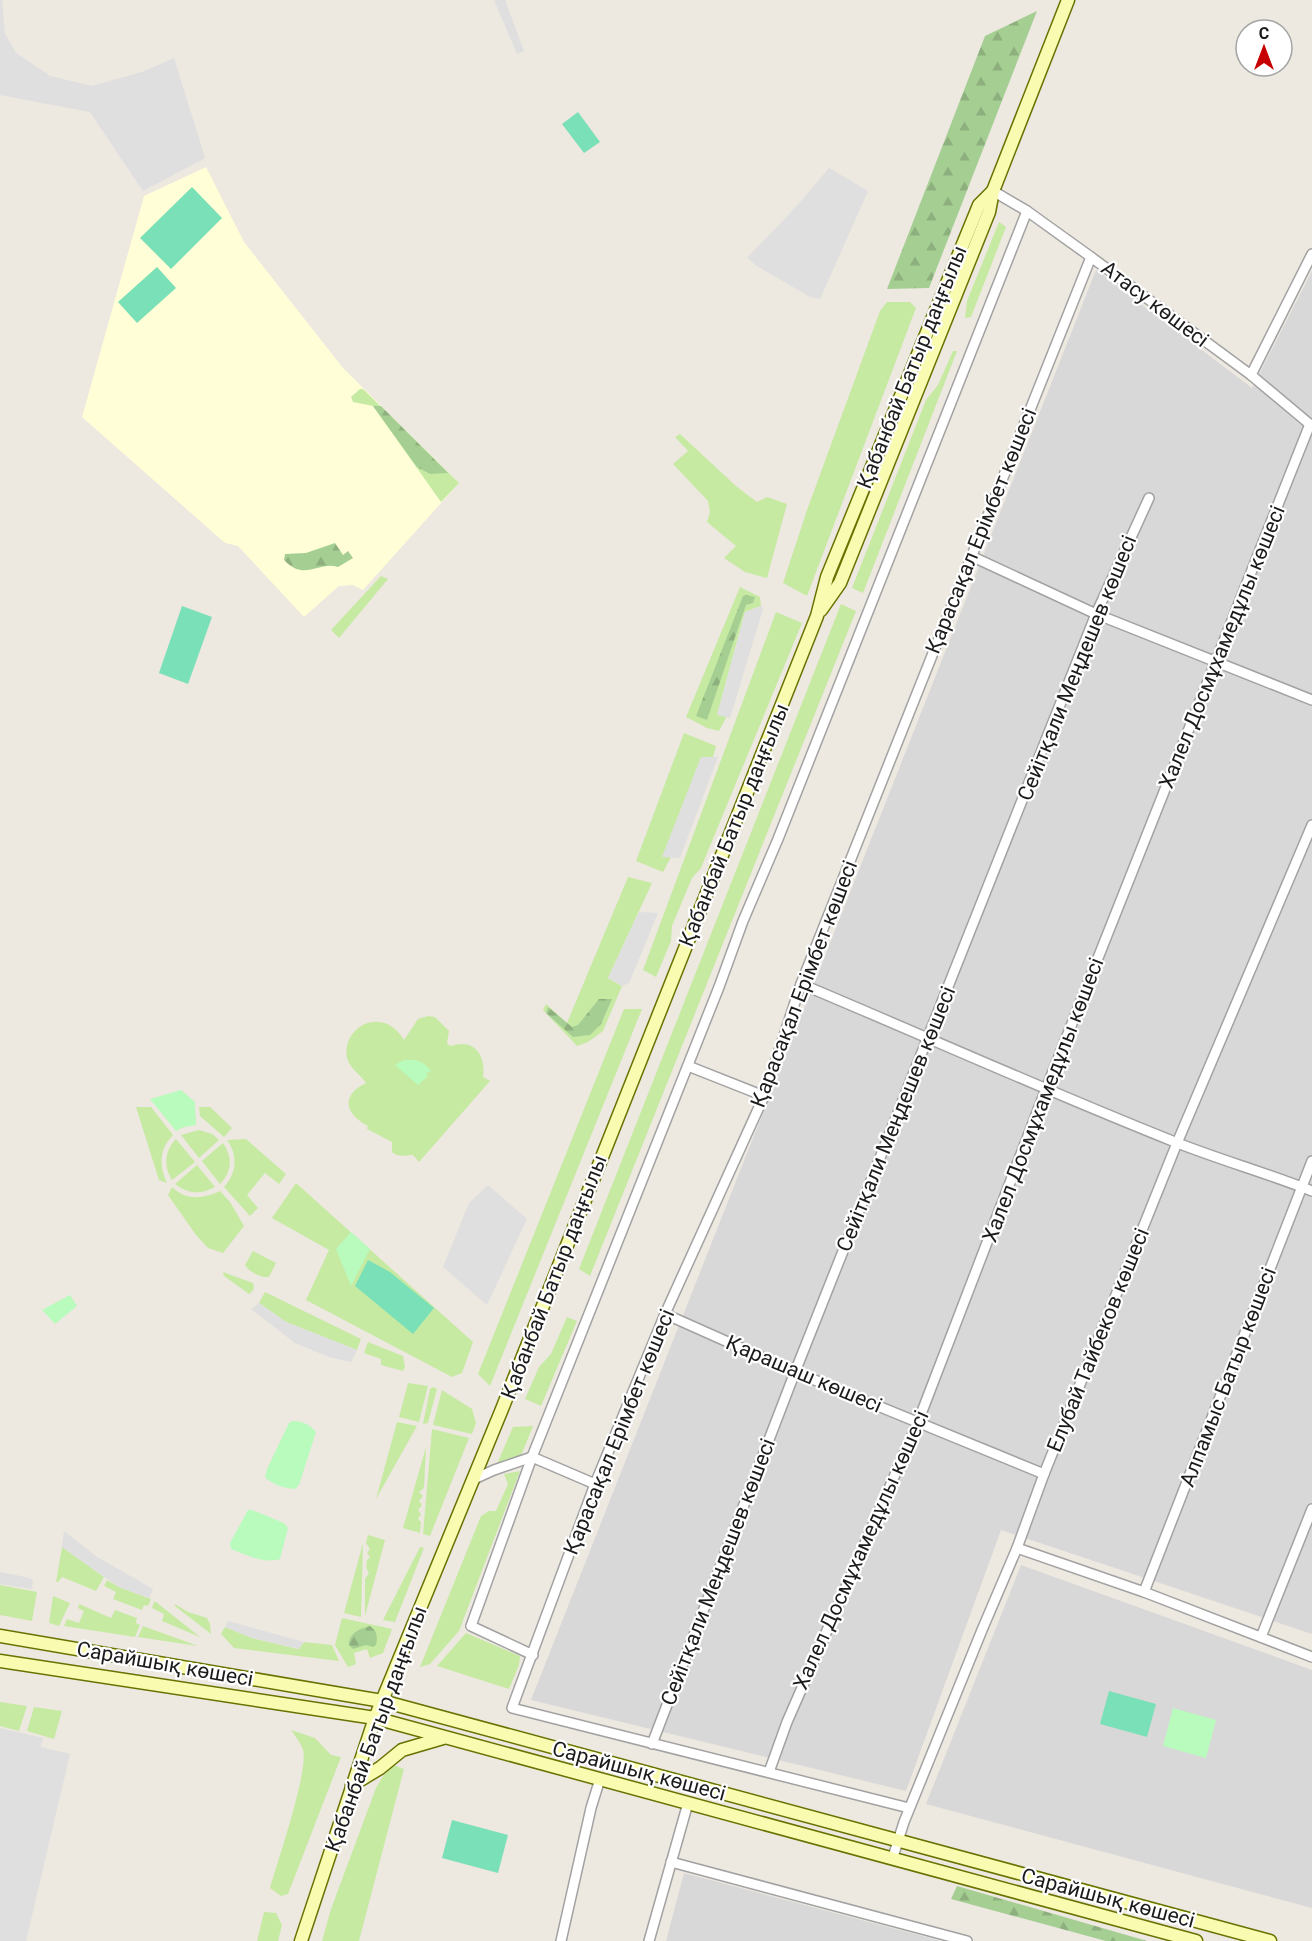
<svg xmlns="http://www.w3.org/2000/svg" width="1312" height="1941" font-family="Roboto,sans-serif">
  <defs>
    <pattern id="forest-firs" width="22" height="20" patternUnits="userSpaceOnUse" patternTransform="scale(1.5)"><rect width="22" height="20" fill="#a5ce93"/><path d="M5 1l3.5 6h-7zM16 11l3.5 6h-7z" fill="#8db07e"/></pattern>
  </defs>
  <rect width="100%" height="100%" fill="#ede8e0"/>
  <g fill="#d9d8d8">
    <polygon points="1096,270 1252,388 1312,271 1312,1634 1001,1530 906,1791 531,1700"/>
    <polygon points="1021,1565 1312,1670 1312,1908 926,1804"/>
    <polygon points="684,1873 941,1941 666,1941"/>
  </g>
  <polygon fill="#fffed7" points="206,167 244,242 343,368 459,483 363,590 353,585 339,586 304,617 238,546 225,543 82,417 144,196"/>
  <g fill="#c7eaa3">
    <polygon points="999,222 1006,227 971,317 965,318 967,301"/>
    <polygon points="887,302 910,302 916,308 807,596 783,583 807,510 880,311"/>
    <polygon points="953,351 957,351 863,593 852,588 926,400 938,385"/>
    <polygon points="360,389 363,389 459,483 441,502 373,406 353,402 351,397"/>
    <polygon points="680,434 736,486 757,502 767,497 787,504 767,578 745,572 724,558 736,546 707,522 710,512 708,501 673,464 688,451 675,437"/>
    <polygon points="381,576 388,579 339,638 331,630"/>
    <polygon points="740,587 760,597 761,606 745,612 717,715 727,716 719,731 707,728 686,717"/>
    <polygon points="841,604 856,611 590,1276 579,1269"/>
    <polygon points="776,612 802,623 701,868 692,878 672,926 671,941 656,977 643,970"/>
    <polygon points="684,733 716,746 713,757 701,758 663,856 671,857 663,872 636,861"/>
    <polygon points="628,877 652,883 608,978 622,986 603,1031 588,1042 577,1046 543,1010 546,1004 567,1023"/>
    <polygon points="624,1009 642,1009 490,1386 478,1374"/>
    <path d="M428 1016 435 1017 449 1031 447 1043 450 1046C474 1038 486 1054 483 1077L490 1081 419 1162 413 1155C405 1155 399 1158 392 1152V1142L367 1129 368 1126C344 1114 341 1095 366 1083 360 1074 350 1069 347 1058 341 1027 383 1004 404 1040L418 1019Z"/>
    <path d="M136 1107H151L173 1135C159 1149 159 1166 167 1183L159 1180Z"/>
    <polygon points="199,1107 210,1107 232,1128 224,1137 200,1116"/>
    <polygon points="199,1130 212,1134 219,1140 199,1158 181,1135"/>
    <path d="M176 1139 195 1162 172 1180C163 1166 165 1150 176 1139Z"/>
    <path d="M246 1139 286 1174 279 1184 265 1173 247 1195 258 1208 250 1216 224 1187C237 1173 238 1155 227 1140Z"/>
    <path d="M223 1143C233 1157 232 1172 220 1184L202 1161Z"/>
    <path d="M197 1165 215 1187C201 1195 188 1194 175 1184Z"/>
    <polygon points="296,1183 473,1342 462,1373 452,1377 306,1300 329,1250 272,1218"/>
    <path d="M172 1187C187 1201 203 1199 220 1191L230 1202 244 1226 223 1253 208 1248 196 1235 168 1195Z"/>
    <path d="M253 1251 276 1263 269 1277C261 1278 249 1272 245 1265Z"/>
    <path d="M223 1272 253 1283C255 1289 253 1291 249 1294L224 1276Z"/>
    <polygon points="265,1292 361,1339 357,1350 286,1322 259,1303"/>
    <polygon points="567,1317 577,1321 541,1406 525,1399 539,1367 551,1354"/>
    <polygon points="368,1342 403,1356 405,1367 403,1371 381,1365 381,1359 364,1353"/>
    <polygon points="408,1383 428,1386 419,1422 399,1417"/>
    <polygon points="433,1387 437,1389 428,1423 423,1424 430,1389"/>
    <polygon points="442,1390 472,1409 476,1423 472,1434 433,1425"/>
    <polygon points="397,1422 417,1426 376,1499"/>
    <polygon points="533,1426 520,1458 497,1464 513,1427"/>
    <polygon points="432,1429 469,1438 430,1536 423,1534"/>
    <polygon points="426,1447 424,1488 419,1492 423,1496 419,1501 422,1505 418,1510 421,1514 418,1519 421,1522 420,1533 403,1528"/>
    <polygon points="520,1471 459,1631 430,1664 420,1667 481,1516 489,1511 496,1511 508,1484 504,1474"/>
    <path d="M368 1535 385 1540 365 1616V1579L369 1573C366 1569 366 1566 367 1560L370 1557 367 1553 370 1549 366 1543Z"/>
    <polygon points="363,1543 361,1617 344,1613"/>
    <polygon points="62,1547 104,1577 96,1591 62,1577 58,1582 56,1582"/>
    <polygon points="420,1547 424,1548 395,1622 383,1620"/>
    <polygon points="107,1580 119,1587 151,1599 148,1606 144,1605 142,1610 113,1599 116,1592 104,1586"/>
    <polygon points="0,1585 37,1592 32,1621 0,1615"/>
    <polygon points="53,1596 70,1603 59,1626 49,1623"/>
    <polygon points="154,1602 156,1602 200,1637 162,1621 164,1614 152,1608"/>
    <polygon points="79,1604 111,1618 115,1610 137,1618 136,1623 140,1625 135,1637 64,1626 67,1619 79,1623 84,1611 78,1608"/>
    <polygon points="175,1604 188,1612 207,1618 210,1624 211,1634 175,1606"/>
    <polygon points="342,1618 392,1629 383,1653 370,1658 367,1649 354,1653 356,1664 348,1667 335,1645"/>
    <polygon points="143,1626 198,1646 138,1637"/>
    <polygon points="225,1627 252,1638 298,1649 304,1642 332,1645 339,1661 234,1648 221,1634"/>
    <polygon points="466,1633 520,1656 519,1665 509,1689 437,1666"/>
    <polygon points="0,1702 27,1706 19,1731 0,1726"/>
    <polygon points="34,1707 62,1711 54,1739 27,1731"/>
    <path d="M291 1730 315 1738 331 1755 341 1757 288 1894 281 1896 270 1888C277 1863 309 1770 303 1750 301 1743 295 1736 291 1730Z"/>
    <polygon points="393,1765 404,1769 359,1941 322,1941 331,1909 376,1788 383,1776"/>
    <polygon points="264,1912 276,1913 282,1925 278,1941 257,1941"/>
  </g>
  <g fill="url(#forest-firs)">
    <polygon points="1037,11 929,288 887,289 985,36"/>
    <polygon points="373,406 381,406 448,473 430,474 417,467"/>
    <path d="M335 543 343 555 348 551 353 558 338 567C318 561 305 582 284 560L285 554 306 553Z"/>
    <polygon points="746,595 755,597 753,603 746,605 707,720 696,716 743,596"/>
    <polygon points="599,999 612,999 601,1024 590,1035 573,1037 546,1013 548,1007 572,1027 578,1025"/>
    <path d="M370 1626C377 1631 378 1637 376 1645L373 1647 366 1645 353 1649 349 1645C349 1633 359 1629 370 1626Z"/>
    <polygon points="957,1886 1147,1941 1106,1941 951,1899"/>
  </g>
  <g fill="#b9fbbd">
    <path d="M404 1060C417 1059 423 1061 431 1071L427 1073V1077L418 1085 395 1065Z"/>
    <polygon points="181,1090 195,1102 196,1125 184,1127 176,1131 150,1099"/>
    <polygon points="351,1232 370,1249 351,1286 336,1249"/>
    <polygon points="70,1295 77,1306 55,1324 42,1310"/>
    <path d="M293 1421C303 1421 310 1425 316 1432L299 1485 295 1489C286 1489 271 1484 265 1477L267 1469 289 1423Z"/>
    <path d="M248 1510H252L284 1523 288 1528 280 1559C263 1564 247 1555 231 1549L230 1543Z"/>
    <polygon points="1173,1708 1216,1720 1206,1758 1163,1746"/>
  </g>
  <g fill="#7ae0b7">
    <polygon points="578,112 600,142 584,153 562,124"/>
    <polygon points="192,187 222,218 171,269 140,238"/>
    <polygon points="157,267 176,288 137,323 118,302"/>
    <polygon points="182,606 212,617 188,684 159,673"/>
    <polygon points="368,1260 390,1272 434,1308 413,1334 355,1286"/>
    <polygon points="1109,1691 1156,1704 1147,1737 1100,1724"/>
    <polygon points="452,1820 508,1835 498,1873 442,1858"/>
  </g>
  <g fill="#dfdfdf">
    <polygon points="0,0 2,0 5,34 16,53 50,76 92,86 142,72 174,58 205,158 143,191 90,112 0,95"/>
    <polygon points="494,0 505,0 524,51 517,54"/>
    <polygon points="829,168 868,191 820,299 810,297 757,266 747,258 795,208"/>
    <polygon points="761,606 763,609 730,718 717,715 745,612"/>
    <polygon points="701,757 718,757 680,858 662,857"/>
    <polygon points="639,912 658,913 629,983 622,986 608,978"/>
    <polygon points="488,1185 527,1219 487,1305 443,1267 469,1203"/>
    <polygon points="259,1303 286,1322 357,1350 351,1362 329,1357 295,1343 251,1309"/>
    <polygon points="64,1531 97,1557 153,1589 149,1598 119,1587 62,1547"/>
    <polygon points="0,1572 30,1578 33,1581 32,1589 0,1584"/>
    <polygon points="228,1621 304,1642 299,1649 252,1638 225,1627"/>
    <polygon points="0,1728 43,1738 41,1747 70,1754 26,1941 0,1941"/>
  </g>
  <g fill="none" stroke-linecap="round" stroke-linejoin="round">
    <defs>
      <g id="minor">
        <polyline points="993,191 1027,211 1091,257 1251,375 1312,426"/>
        <polyline points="1251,375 1312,254"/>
        <polyline points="971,556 1096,614 1312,700"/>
        <path d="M801 984C925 1036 1049 1092 1175 1142 1220 1160 1267 1173 1312 1191"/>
        <polyline points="688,1066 764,1096"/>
        <polyline points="665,1314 795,1372 1044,1474"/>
        <polyline points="472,1480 494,1470 532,1457 595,1484"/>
        <polyline points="1017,1548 1144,1592 1312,1657"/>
        <polyline points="1144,1592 1312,1161"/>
        <polyline points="1261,1637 1312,1509"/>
        <polyline points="533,1655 471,1626 532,1457 719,987 743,921 778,839 1027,211"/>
        <polyline points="652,1744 795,1372 1096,614 1149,498"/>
        <polyline points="769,1772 787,1722 918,1422 1046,1089 1310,424"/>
        <polyline points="909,1808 512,1708 595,1484 665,1314 764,1096 801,984 1091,257"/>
        <polyline points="893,1857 904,1822 982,1630 1017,1548 1044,1474 1177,1143 1312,825"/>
        <polyline points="671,1862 967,1941"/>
        <polyline points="561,1941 591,1808 600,1779"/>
        <polyline points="649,1941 688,1803"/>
      </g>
      <g id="secondary">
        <polyline points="821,610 840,583 989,212 993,191 1068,0"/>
        <polyline points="0,1636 382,1701 1270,1941"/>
        <polyline points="0,1661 375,1718 1196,1941"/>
        <polyline points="352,1785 380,1768 402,1750 443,1738"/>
        <polyline points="301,1941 375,1718 502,1409 817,616 827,577 979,205 993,191"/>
      </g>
    </defs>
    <use href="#minor" stroke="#a2a2a2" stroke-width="12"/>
    <use href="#secondary" stroke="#687201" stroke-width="15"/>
    <use href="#minor" stroke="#fff" stroke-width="9"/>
    <use href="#secondary" stroke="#f8fbb0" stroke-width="12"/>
  </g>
  <g text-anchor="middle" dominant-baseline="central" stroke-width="4.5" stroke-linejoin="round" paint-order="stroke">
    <g font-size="21" fill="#1b1b1b" stroke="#fff">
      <text transform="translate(1155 304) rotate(37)">Атасу көшесі</text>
      <text transform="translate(912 367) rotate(-68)">Қабанбай Батыр даңғылы</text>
      <text transform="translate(981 531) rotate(-68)">Қарасақал Ерімбет көшесі</text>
      <text transform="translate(1222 647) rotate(-68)">Халел Досмұхамедұлы көшесі</text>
      <text transform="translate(1077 668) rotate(-68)">Сейітқали Меңдешев көшесі</text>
      <text transform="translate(734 825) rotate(-68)">Қабанбай Батыр даңғылы</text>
      <text transform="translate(804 984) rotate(-69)">Қарасақал Ерімбет көшесі</text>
      <text transform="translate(1043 1100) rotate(-69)">Халел Досмұхамедұлы көшесі</text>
      <text transform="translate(896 1119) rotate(-68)">Сейітқали Меңдешев көшесі</text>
      <text transform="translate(554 1277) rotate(-69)">Қабанбай Батыр даңғылы</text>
      <text transform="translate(1098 1340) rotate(-68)">Елубай Тайбеков көшесі</text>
      <text transform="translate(804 1374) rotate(23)">Қарашаш көшесі</text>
      <text transform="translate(1228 1377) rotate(-69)">Алпамыс Батыр көшесі</text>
      <text transform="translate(619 1432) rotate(-68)">Қарасақал Ерімбет көшесі</text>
      <text transform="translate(861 1550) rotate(-66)">Халел Досмұхамедұлы көшесі</text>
      <text transform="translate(718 1572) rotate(-69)">Сейітқали Меңдешев көшесі</text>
      <text transform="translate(165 1664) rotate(10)">Сарайшық көшесі</text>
      <text transform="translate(376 1729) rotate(-70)">Қабанбай Батыр даңғылы</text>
      <text transform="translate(639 1771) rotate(15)">Сарайшық көшесі</text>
      <text transform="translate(1108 1898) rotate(15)">Сарайшық көшесі</text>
    </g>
  </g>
  <g transform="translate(1264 48)"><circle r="28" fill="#ffffff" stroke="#a4a4a4" stroke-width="1.5"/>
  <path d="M0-4.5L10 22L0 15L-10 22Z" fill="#c60002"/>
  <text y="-9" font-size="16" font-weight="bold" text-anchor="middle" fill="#1b1b1b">С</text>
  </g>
</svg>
